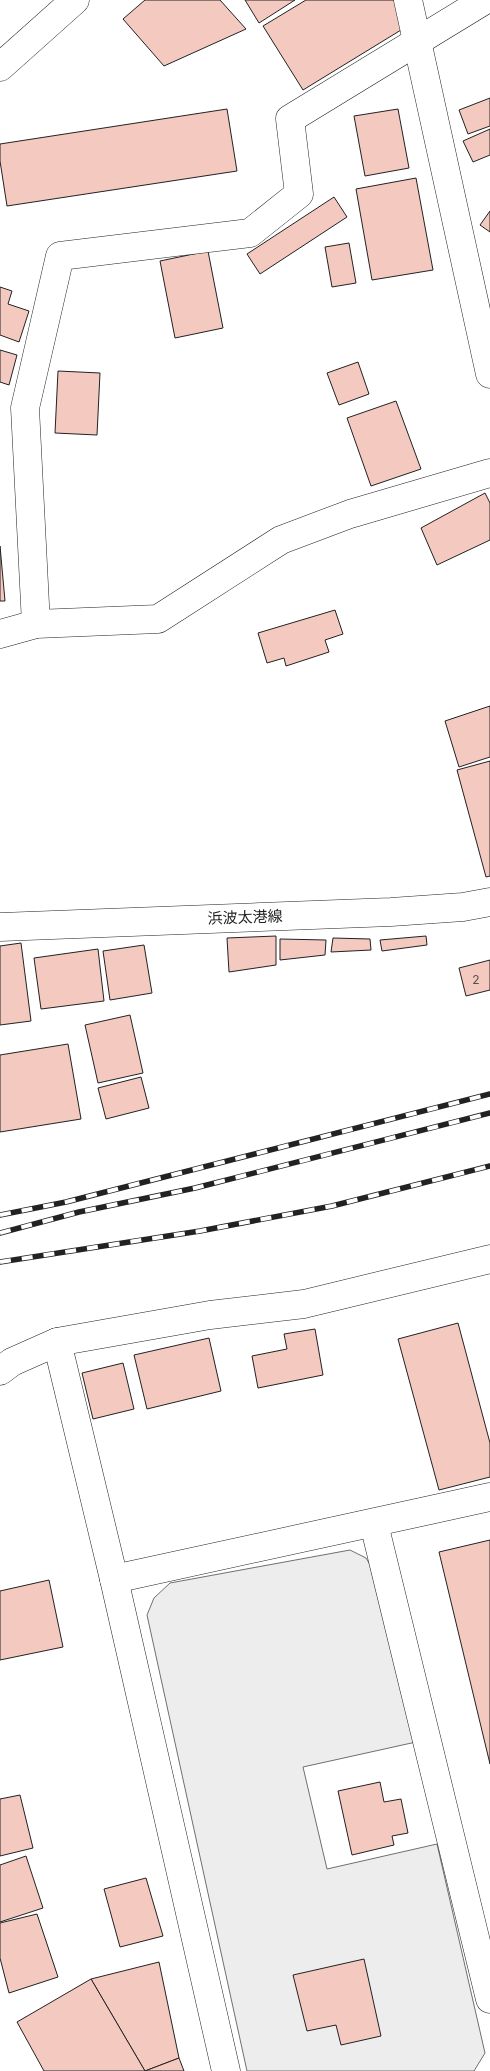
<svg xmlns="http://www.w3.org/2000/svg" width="490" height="2071" font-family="Inter,'Noto Sans JP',sans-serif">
  <rect width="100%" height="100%" fill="#fff"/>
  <polygon fill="#ededed" stroke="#6f6f6f" points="350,1550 366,1558 377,1576 416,1742 303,1767 327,1869 437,1844 485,2053 474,2071 247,2071 147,1615 154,1598 170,1583"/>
  <g fill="#f3c9c0" stroke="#222">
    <polygon points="145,0 220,0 246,29 164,66 123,19"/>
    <polygon points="245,0 295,0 259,23"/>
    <polygon points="306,0 396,0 401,30 303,90 263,26"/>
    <polygon points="490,98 490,126 468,134 459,110"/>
    <polygon points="227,109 237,171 7,206 0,161 0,144"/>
    <polygon points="398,109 409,168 365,176 354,116"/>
    <polygon points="490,129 490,155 473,162 463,141"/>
    <polygon points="416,178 433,270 372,280 356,189"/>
    <polygon points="334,197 347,217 260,274 247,254"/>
    <polygon points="490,211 490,232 480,225"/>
    <polygon points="349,243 356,283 332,287 325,247"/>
    <polygon points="208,251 223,328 175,338 160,261"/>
    <polygon points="0,287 12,291 8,304 29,311 19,342 0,335"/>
    <polygon points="0,350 17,355 9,385 0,382"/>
    <polygon points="358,362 369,394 339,405 327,373"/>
    <polygon points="58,371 100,373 97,435 55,433"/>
    <polygon points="396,401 421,469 371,486 347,418"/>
    <polygon points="485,493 490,503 490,540 437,565 421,528"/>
    <polygon points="0,546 5,601 0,601"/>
    <polygon points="335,610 343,634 325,640 329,652 286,666 284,658 267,663 258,633"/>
    <polygon points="490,706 490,757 459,767 445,721"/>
    <polygon points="490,761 490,876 486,877 457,770"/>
    <polygon points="276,936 276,965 229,972 227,938"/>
    <polygon points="426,936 427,945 382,951 380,940"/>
    <polygon points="333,938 370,939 371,950 331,952"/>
    <polygon points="280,939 326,940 325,955 280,960"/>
    <polygon points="21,943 31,1021 0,1025 0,946"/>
    <polygon points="144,945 152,993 110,1000 103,951"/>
    <polygon points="98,949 104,1001 41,1009 34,958"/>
    <polygon points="490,960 490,990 466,996 459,968"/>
    <polygon points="130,1015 143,1073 98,1083 85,1025"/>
    <polygon points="68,1044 81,1119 0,1132 0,1055"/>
    <polygon points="141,1077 149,1108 106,1119 98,1088"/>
    <polygon points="458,1323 490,1443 490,1477 439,1490 398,1339"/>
    <polygon points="315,1329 323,1375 258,1388 252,1356 287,1349 284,1334"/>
    <polygon points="209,1338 221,1391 147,1409 134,1355"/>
    <polygon points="123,1363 134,1409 93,1419 82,1373"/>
    <polygon points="490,1540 490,1764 439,1552"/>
    <polygon points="49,1580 63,1647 0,1660 0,1591"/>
    <polygon points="380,1782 384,1802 401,1799 408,1833 392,1836 394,1845 352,1855 338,1791"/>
    <polygon points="20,1795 33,1848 0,1856 0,1799"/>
    <polygon points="26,1856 43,1908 0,1922 0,1865"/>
    <polygon points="146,1878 163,1936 120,1947 104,1889"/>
    <polygon points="37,1914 58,1977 9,1993 0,1958 0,1923"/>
    <polygon points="364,1959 381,2036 341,2045 336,2025 307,2031 293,1975"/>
    <polygon points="159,1962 179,2058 145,2071 91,1979"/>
    <polygon points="91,1979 145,2071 44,2071 17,2022"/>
    <polygon points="179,2058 184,2071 145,2071"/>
  </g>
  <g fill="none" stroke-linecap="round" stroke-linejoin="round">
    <defs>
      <g id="street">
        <polyline points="0,67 75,0"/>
        <polyline points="36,624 25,408 60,256 250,233 299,194 290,119 485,0"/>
        <polyline points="0,634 36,624 158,619 281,540 350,514 490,473"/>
        <polyline points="57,1342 114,1579 226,2071"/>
        <polyline points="0,1371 12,1362 57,1342 210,1315 304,1304 490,1259"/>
        <polyline points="374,1524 490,1999"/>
        <polyline points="114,1579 490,1497"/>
      </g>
      <g id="secondary">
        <polyline points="408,0 490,374"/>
        <polyline points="0,927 391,912 463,907 490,902"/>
      </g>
    </defs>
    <use href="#street" stroke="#222" stroke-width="29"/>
    <use href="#secondary" stroke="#222" stroke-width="29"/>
    <use href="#street" stroke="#fff" stroke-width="28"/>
    <use href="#secondary" stroke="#fff" stroke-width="28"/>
    <defs>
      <g id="rail">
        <polyline points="0,1215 66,1202 490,1094"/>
        <polyline points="0,1233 79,1212 195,1188 490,1113"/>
        <polyline points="0,1262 200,1231 332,1206 490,1166"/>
      </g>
    </defs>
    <use href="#rail" stroke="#222" stroke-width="5.5"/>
    <use href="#rail" stroke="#fff" stroke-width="4" stroke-dasharray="11" stroke-linecap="butt"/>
  </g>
  <g text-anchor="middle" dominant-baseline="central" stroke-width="4" stroke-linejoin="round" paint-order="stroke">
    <g font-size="12" fill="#564c4a">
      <text x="476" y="979">2</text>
    </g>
    <g font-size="15" fill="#222" stroke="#fff">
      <text transform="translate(245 917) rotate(-2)">浜波太港線</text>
    </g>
  </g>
</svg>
